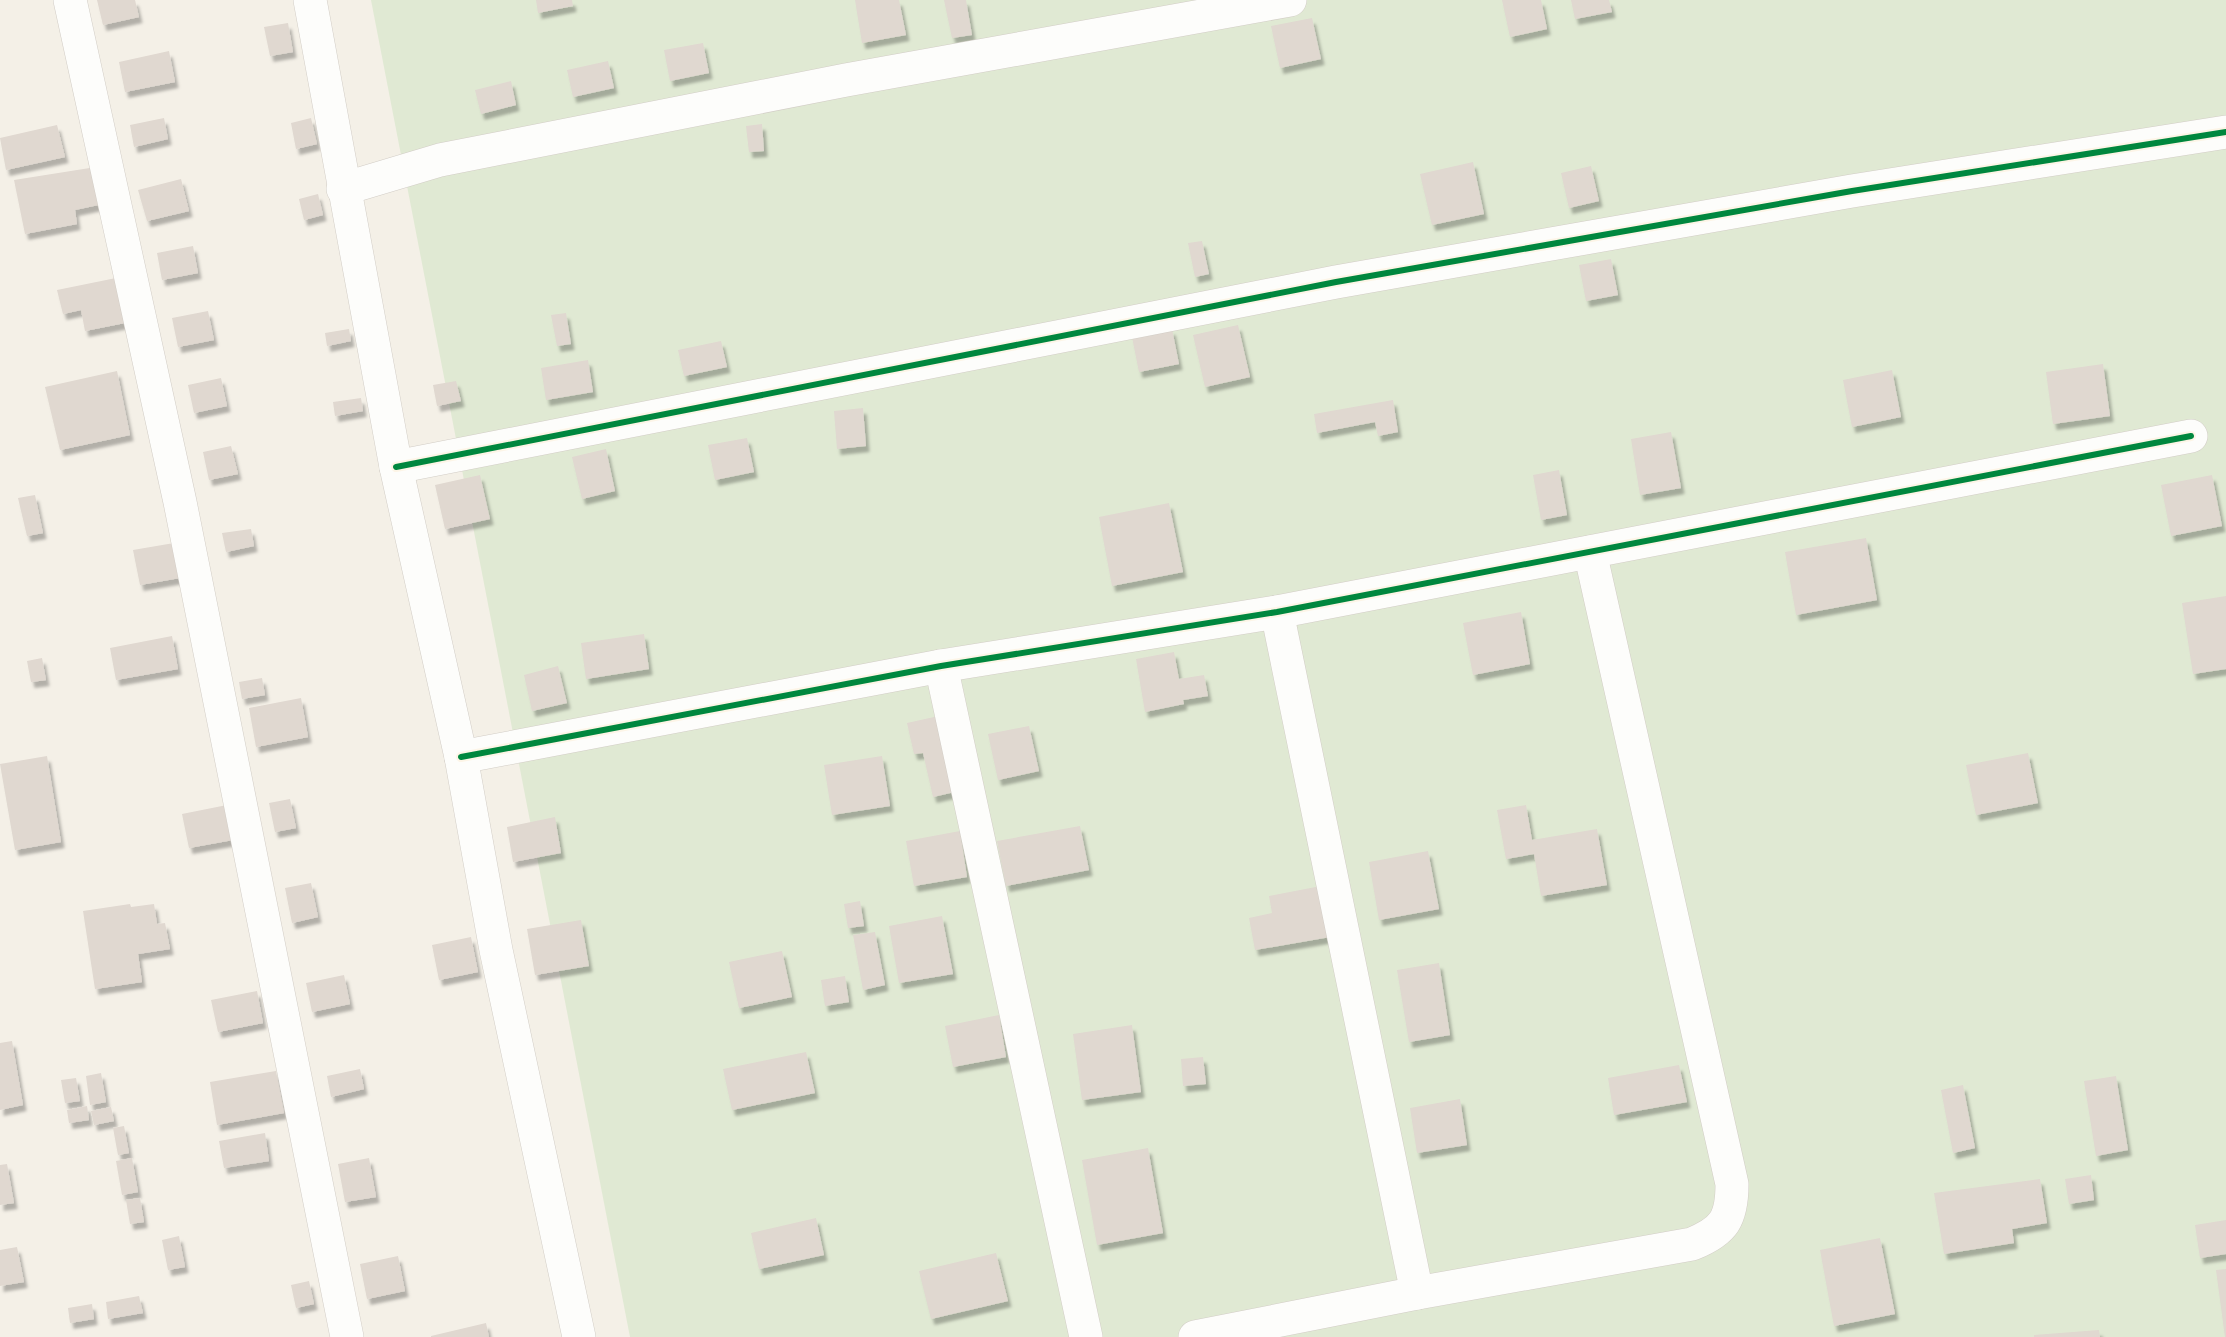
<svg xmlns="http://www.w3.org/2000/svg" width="2226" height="1337" font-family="Montserrat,sans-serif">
  <defs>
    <filter id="shadow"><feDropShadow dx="3.5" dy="6" stdDeviation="1.5" flood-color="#0004"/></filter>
  </defs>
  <rect width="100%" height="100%" fill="#f4f0e7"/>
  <polygon fill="#e0e9d3" points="371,0 2226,0 2226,1337 630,1337"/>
  <g fill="#e0d8d0" filter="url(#shadow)">
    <polygon points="97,0 135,0 139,17 103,25"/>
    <polygon points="536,0 572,0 573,6 538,13"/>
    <polygon points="855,0 899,0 906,35 862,43"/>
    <polygon points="944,0 966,0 972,35 952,38"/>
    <polygon points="1502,0 1541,0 1547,29 1510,37"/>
    <polygon points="1571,0 1609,0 1612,12 1575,19"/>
    <polygon points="1312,18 1321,59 1280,68 1271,26"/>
    <polygon points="288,23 293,52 270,56 264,27"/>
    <polygon points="703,43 709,73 670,81 664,50"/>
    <polygon points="169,51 175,82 125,92 119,62"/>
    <polygon points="608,61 614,88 573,97 567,70"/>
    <polygon points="511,81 516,105 481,114 475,90"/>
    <polygon points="164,118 168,139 134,147 130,125"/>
    <polygon points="311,118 317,144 296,149 291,123"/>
    <polygon points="762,124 764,151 749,152 746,126"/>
    <polygon points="57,125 65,157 6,170 0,138"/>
    <polygon points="1473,162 1484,214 1432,225 1420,174"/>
    <polygon points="1591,166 1599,201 1569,208 1561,173"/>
    <polygon points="96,167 103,204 75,210 77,224 25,234 14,180"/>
    <polygon points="181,179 189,211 147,221 138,190"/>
    <polygon points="318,194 323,215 304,220 299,199"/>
    <polygon points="1202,241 1209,274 1195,277 1188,243"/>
    <polygon points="193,246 198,273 162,280 157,253"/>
    <polygon points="1611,259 1618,295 1586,301 1579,265"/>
    <polygon points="116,278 125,323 85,331 81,310 63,314 57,290"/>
    <polygon points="208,311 214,340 178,347 172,318"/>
    <polygon points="566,313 571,344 557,346 551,315"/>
    <polygon points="1238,325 1250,377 1205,387 1193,335"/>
    <polygon points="349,329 351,341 327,346 325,333"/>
    <polygon points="1172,329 1179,364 1139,372 1132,337"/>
    <polygon points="721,341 727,367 684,376 678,350"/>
    <polygon points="588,360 593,392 546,400 541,368"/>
    <polygon points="2103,364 2110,416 2053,424 2046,372"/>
    <polygon points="1892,370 1901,417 1852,427 1843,380"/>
    <polygon points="117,371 130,435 60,450 45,387"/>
    <polygon points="221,378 227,406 194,413 188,385"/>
    <polygon points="456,381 461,401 437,406 433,385"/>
    <polygon points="361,398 363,411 335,416 333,402"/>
    <polygon points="1393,400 1398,432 1378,436 1375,422 1317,433 1314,414"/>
    <polygon points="863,408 866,446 837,449 834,411"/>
    <polygon points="1671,432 1681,488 1640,495 1631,439"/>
    <polygon points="747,438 754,472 715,480 708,445"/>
    <polygon points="231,446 238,474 209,480 203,452"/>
    <polygon points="606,449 615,491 582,499 572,457"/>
    <polygon points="1559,470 1567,515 1541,520 1533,475"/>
    <polygon points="480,475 490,519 445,529 435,485"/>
    <polygon points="2212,475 2222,526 2171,536 2161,485"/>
    <polygon points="35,495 43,533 27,536 18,498"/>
    <polygon points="1169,503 1183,572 1112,586 1099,517"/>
    <polygon points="251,529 254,546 226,552 222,533"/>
    <polygon points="1866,538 1877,600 1796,615 1785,552"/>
    <polygon points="174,543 180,578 140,585 133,550"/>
    <polygon points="2226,596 2226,669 2193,674 2182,603"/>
    <polygon points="1521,612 1530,664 1473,675 1463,623"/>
    <polygon points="644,634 649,669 586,679 581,643"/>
    <polygon points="172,636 178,669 116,680 110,648"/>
    <polygon points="1174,652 1179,679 1204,675 1208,696 1183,700 1184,704 1145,712 1136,659"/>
    <polygon points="42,658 46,680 31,682 27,661"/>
    <polygon points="558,666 567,703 532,711 524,675"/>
    <polygon points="262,678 265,695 242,699 239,682"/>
    <polygon points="301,698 308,737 256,747 249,708"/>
    <polygon points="943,715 959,791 933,797 923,753 914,754 907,723"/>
    <polygon points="1029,726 1039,771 998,780 988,734"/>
    <polygon points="2028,753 2038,803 1976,815 1966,765"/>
    <polygon points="47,756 61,842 15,850 0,764"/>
    <polygon points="882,756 890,806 832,815 824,765"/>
    <polygon points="290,799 296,828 275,832 269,803"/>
    <polygon points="227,805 233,840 189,848 182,814"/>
    <polygon points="1526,805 1532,840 1597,829 1607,885 1541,896 1534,854 1506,859 1497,810"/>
    <polygon points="555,817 561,853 513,862 507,827"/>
    <polygon points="1080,826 1089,870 1006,886 997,841"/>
    <polygon points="960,831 967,877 914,886 906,841"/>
    <polygon points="1428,851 1439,909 1379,920 1369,862"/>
    <polygon points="311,883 318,917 292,923 285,888"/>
    <polygon points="1326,885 1336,936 1255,950 1249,918 1272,913 1269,896"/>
    <polygon points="860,901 864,926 848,928 844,904"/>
    <polygon points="130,904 131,907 154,904 157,924 165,923 170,949 138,954 142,982 95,989 83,911"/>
    <polygon points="942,916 953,974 899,983 889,926"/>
    <polygon points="581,920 589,966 535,975 527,929"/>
    <polygon points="875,932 885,985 863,990 853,935"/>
    <polygon points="471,937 478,972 439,980 432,945"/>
    <polygon points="782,951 792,997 739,1008 729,962"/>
    <polygon points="1439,963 1450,1035 1409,1042 1397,970"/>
    <polygon points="344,975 350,1004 312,1012 306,983"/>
    <polygon points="845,976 849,1002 825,1006 821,980"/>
    <polygon points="257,991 263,1023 218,1032 211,1000"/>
    <polygon points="999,1015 1006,1057 953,1067 945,1026"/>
    <polygon points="1132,1025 1141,1092 1082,1100 1073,1034"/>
    <polygon points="12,1041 23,1105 0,1110 0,1043"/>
    <polygon points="806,1052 815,1093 732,1110 723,1069"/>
    <polygon points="1203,1057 1206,1084 1183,1086 1181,1059"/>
    <polygon points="1679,1065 1687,1102 1614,1115 1608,1078"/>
    <polygon points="360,1069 364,1089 331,1097 327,1076"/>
    <polygon points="276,1071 284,1113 217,1125 210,1082"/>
    <polygon points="101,1073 106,1102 90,1105 86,1076"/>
    <polygon points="2116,1076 2128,1150 2096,1156 2084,1081"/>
    <polygon points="76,1078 80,1101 65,1103 61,1080"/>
    <polygon points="1963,1085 1975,1148 1953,1153 1941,1090"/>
    <polygon points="1460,1099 1467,1145 1417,1153 1410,1108"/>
    <polygon points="87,1106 89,1120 69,1123 67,1110"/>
    <polygon points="111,1107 114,1121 94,1125 91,1111"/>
    <polygon points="124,1126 129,1153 118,1155 113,1128"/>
    <polygon points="265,1133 269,1161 224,1168 219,1141"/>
    <polygon points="1148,1148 1163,1233 1097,1245 1082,1160"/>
    <polygon points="132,1158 138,1192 122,1195 116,1161"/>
    <polygon points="369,1158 376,1197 345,1202 338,1164"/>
    <polygon points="7,1164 14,1203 0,1205 0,1165"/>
    <polygon points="2091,1175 2094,1200 2069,1204 2065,1179"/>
    <polygon points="2040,1179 2047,1223 2012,1229 2014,1243 1944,1254 1934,1193"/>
    <polygon points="140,1198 144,1222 130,1224 126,1200"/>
    <polygon points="816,1218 824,1255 759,1269 751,1233"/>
    <polygon points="2226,1220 2226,1254 2200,1258 2195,1225"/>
    <polygon points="179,1236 185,1267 168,1270 162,1240"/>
    <polygon points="1880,1238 1895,1314 1834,1326 1820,1250"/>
    <polygon points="17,1247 24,1282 0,1286 0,1250"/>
    <polygon points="996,1253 1008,1301 931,1319 919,1271"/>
    <polygon points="398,1256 405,1291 367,1299 360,1264"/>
    <polygon points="2226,1269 2226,1337 2225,1337 2216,1270"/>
    <polygon points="309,1281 314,1304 296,1308 291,1285"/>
    <polygon points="139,1296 143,1313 108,1319 106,1302"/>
    <polygon points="92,1304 94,1319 70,1323 68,1308"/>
    <polygon points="486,1323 489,1337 431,1337 431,1336"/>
    <polygon points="2099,1330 2100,1337 2034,1337 2034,1335"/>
  </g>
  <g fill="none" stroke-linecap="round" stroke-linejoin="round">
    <defs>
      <g id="street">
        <polyline points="70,0 180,502 347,1337"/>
        <polyline points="310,0 396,467 461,757 496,950 579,1337"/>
        <polyline points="343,189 440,160 846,80 1290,0"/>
        <polyline points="396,467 1336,282 1852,191 2226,132"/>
        <polyline points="1277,612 1417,1293"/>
        <polyline points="941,666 1086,1337"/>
        <polyline points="461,757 941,666 1277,612 2191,436"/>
        <path d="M1195 1337 1417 1293 1692 1244C1724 1231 1732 1219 1732 1184L1590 552"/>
      </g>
    </defs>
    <use href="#street" stroke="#d2cdc6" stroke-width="34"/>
    <use href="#street" stroke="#fdfdfb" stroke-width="33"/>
    <defs>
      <g id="cycleway">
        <polyline points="396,467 1336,282 1852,191 2226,132"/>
        <polyline points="461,757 941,666 1277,612 2191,436"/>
      </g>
    </defs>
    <use href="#cycleway" stroke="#fdf5e7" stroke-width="10"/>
    <use href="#cycleway" stroke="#00873e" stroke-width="6"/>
  </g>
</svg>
